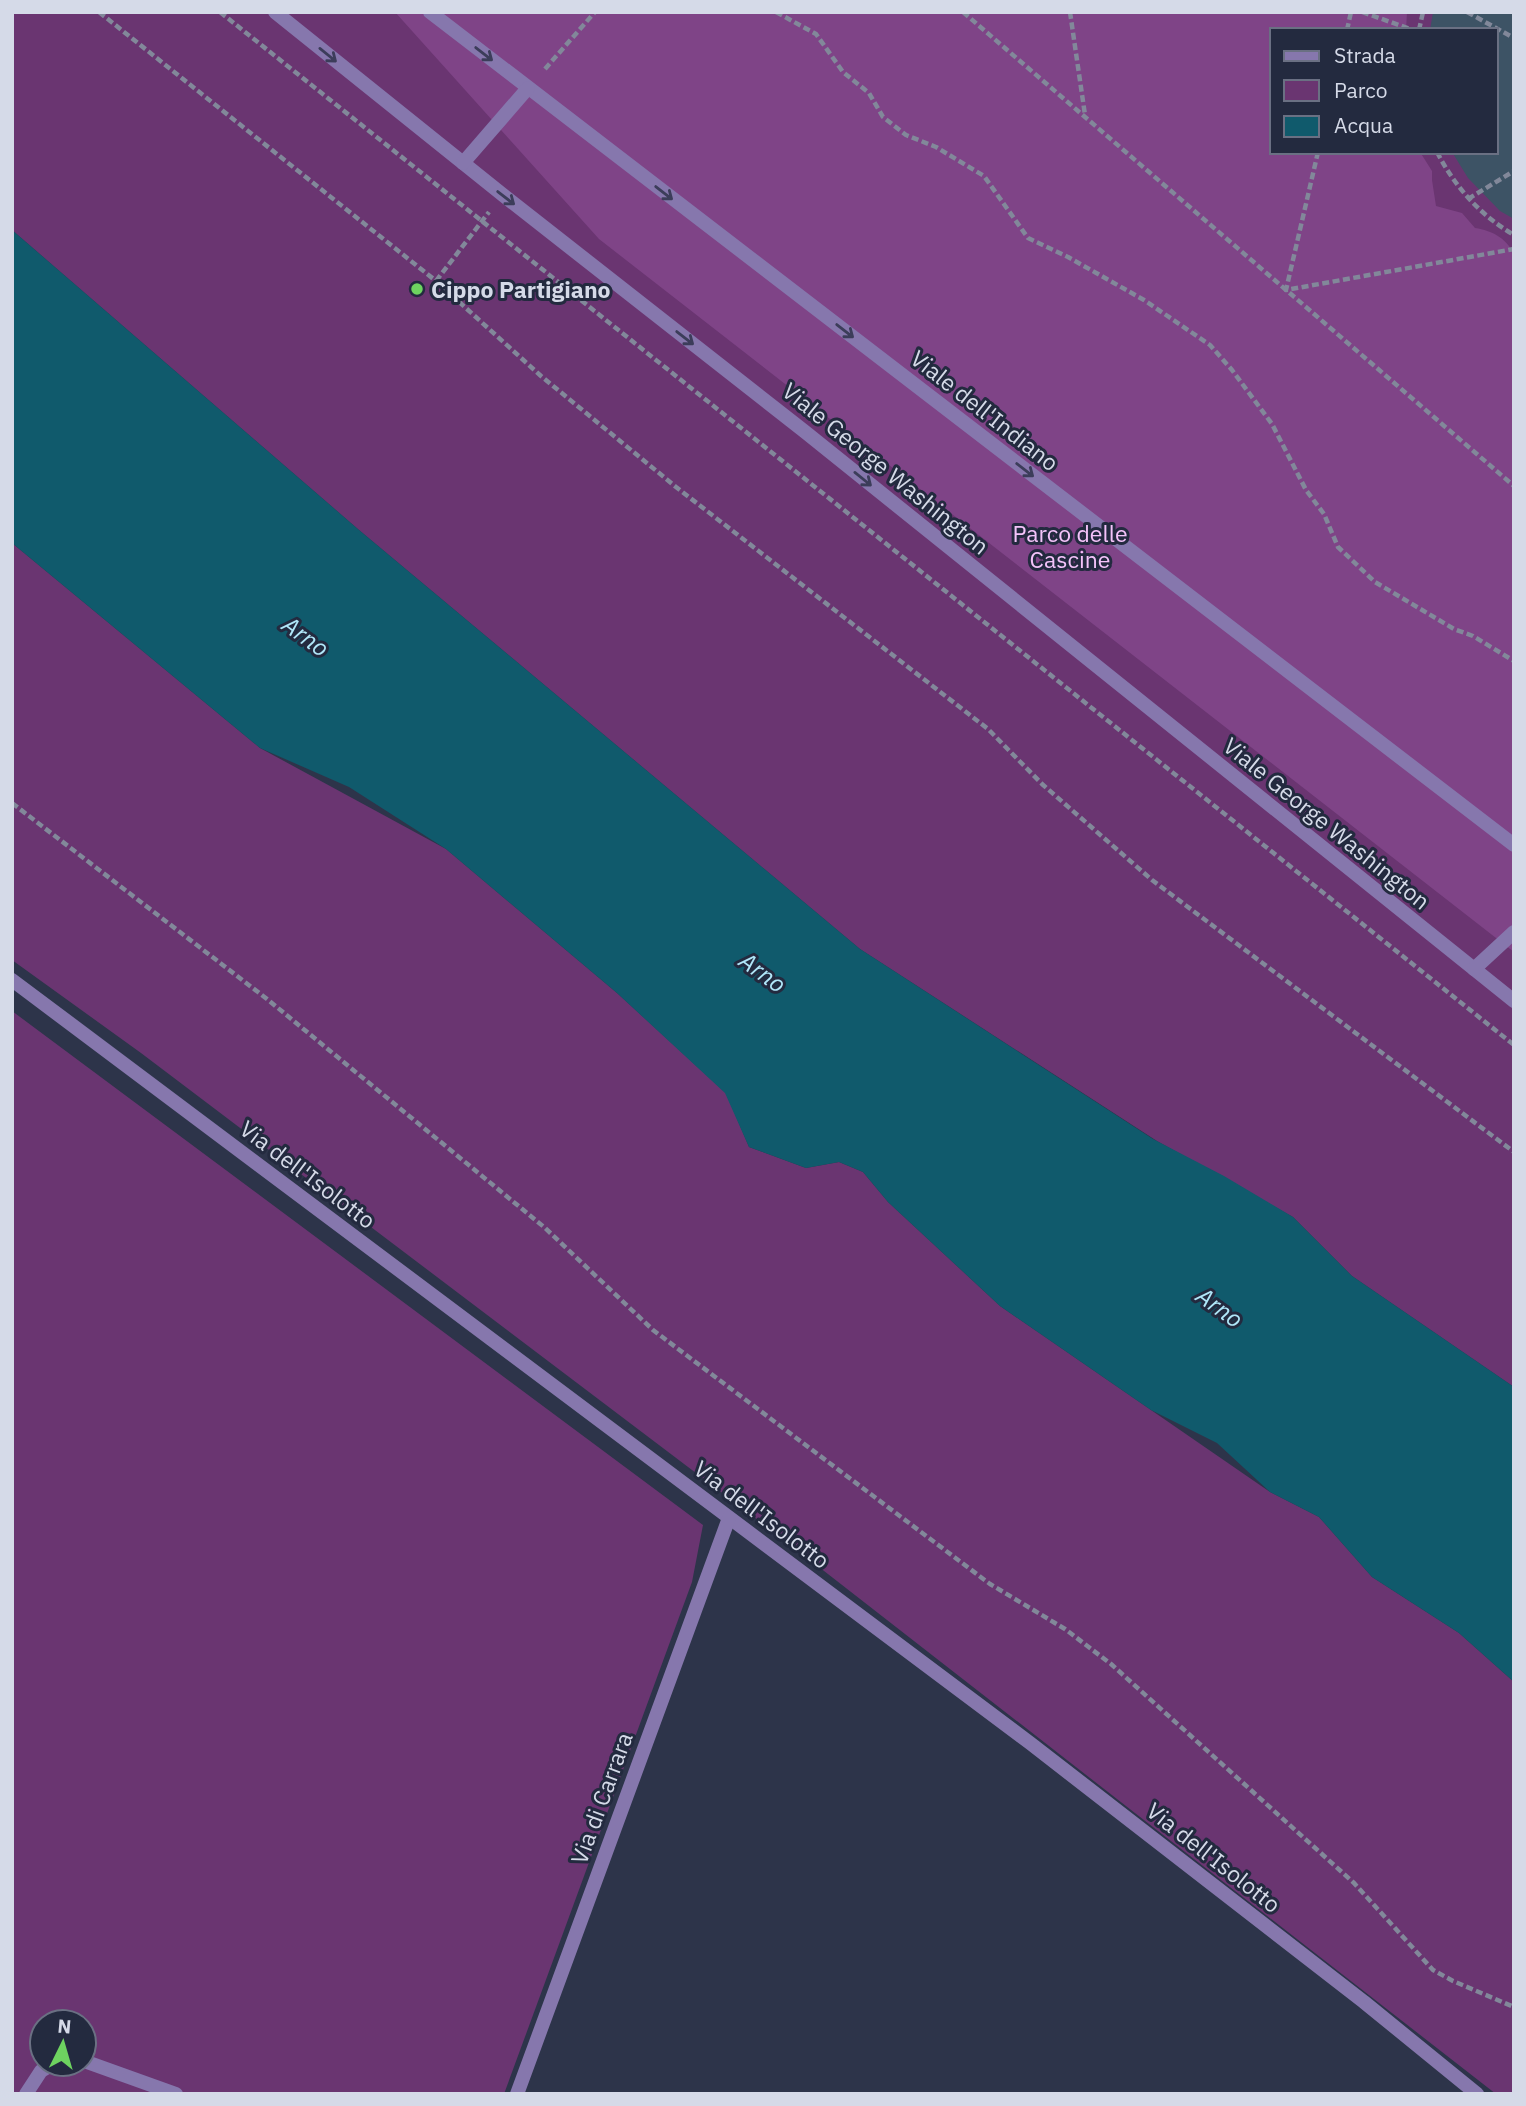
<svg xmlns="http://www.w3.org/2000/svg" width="1526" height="2106" font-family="'IBM Plex Sans',sans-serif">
  <rect width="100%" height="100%" fill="#2d344a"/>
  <g fill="#6a3571" fill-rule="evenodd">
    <path d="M12 12H1514V1387L1352 1276 1293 1217 1157 1141 860 949 359 530 12 230ZM1272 30H1496V152H1272Z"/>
    <polygon points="12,543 260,748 446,849 617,993 726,1093 749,1147 806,1168 839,1162 863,1172 888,1202 1000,1306 1270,1492 1319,1517 1372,1577 1459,1633 1514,1682 1514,2094 1496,2094 774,1532 141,1053 12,960"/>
    <path d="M12 1011 703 1525 692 1582 504 2094H12ZM42 2022H84V2064H42Z"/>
  </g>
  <path fill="#7f4487" d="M395 12H1407L1406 30H1272V152H1420L1432 171V180L1436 206 1462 213 1475 228C1493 231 1504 237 1514 253V952L599 239Z"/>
  <polygon fill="#105a6c" points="12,230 359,530 860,949 1153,1139 1224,1176 1293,1217 1352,1276 1514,1387 1514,1682 1459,1633 1372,1577 1319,1517 1270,1492 1217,1443 1151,1410 1000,1306 888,1202 863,1172 839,1162 806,1168 749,1147 725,1093 617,993 446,849 349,787 260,748 12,543"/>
  <polygon fill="#3d5365" points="1433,12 1514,12 1514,219 1500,211 1468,178 1452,152 1496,152 1496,30 1430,30"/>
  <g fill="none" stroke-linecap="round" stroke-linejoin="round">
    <g stroke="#82889a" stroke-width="4.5" stroke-dasharray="7 3.5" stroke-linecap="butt">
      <polyline points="99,12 436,281 541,376 676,487 988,729 1042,784 1152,880 1514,1152"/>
      <polyline points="220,12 1514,1045"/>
      <polyline points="776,12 816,34 843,72 869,93 883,117 906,135 936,147 984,176 1028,238 1068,257 1144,300 1210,345 1232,370 1272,424 1306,490 1324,514 1338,547 1375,582 1454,629 1473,636 1514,661"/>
      <polyline points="963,12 1514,486"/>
      <polyline points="1070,12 1085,115"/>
      <polyline points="1362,12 1413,30"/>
      <polyline points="1467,12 1514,38"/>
      <polyline points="1347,30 1351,12"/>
      <polyline points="1419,30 1423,12"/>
      <polyline points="545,69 595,12"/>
      <polyline points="1318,152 1286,290 1514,249"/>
      <path d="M1437 152C1455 187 1480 215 1514 235"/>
      <polyline points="1468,199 1514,171"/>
      <polyline points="436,281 489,212"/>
      <polyline points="12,803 267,999 544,1227 653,1330 990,1584 1065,1629 1111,1664 1354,1883 1433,1970 1453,1981 1514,2007"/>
    </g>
    <g stroke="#8677ad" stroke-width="14">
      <polyline points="84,2061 176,2094"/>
      <polyline points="26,2094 41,2071 53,2064"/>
    </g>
    <g stroke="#8677ad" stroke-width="14">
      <polyline points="275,12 503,195 804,431 1514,1001"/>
      <polyline points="430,12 1514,845"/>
      <polyline points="463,163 528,88"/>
      <polyline points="1474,969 1514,932"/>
    </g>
    <g stroke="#8677ad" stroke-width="14">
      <polyline points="12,980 1030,1743 1364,2002 1477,2094"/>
      <polyline points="517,2094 729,1518"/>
    </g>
  </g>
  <defs><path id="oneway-shaft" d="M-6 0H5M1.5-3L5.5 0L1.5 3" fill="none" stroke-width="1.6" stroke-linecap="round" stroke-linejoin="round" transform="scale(1.75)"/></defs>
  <g stroke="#3c3d5a">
    <use href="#oneway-shaft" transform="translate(484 54) rotate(38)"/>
    <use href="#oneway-shaft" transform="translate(328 55) rotate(39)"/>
    <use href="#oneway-shaft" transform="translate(664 193) rotate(38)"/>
    <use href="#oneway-shaft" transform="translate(506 198) rotate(38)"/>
    <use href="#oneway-shaft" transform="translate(845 331) rotate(38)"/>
    <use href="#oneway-shaft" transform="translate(685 338) rotate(38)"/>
    <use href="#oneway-shaft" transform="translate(1025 470) rotate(38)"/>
    <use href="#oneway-shaft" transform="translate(863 479) rotate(39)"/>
  </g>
  <circle fill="#6ed360" stroke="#232a3f" stroke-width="2.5" cx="417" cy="289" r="7"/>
  <g text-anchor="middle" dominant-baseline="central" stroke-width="6" stroke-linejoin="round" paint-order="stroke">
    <g font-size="23" font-weight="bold" fill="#d5dae8" stroke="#232a3f" text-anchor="start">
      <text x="431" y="289">Cippo Partigiano</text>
    </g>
    <g font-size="23" fill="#d5dae8" stroke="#232a3f">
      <text transform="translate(985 410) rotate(38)">Viale dell'Indiano</text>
      <text transform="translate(886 468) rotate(39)">Viale George Washington</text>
      <text transform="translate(1327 823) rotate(39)">Viale George Washington</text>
      <text transform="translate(308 1174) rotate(37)">Via dell'Isolotto</text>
      <text transform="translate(762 1514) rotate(37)">Via dell'Isolotto</text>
      <text transform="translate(601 1798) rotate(-70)">Via di Carrara</text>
      <text transform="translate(1214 1857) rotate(38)">Via dell'Isolotto</text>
    </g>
    <g font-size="23" fill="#f4c3fa" stroke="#232a3f">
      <text x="1070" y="533">Parco delle<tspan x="1070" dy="26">Cascine</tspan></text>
    </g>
    <g font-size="24" font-style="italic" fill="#b0e7f9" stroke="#232a3f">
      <text transform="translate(306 636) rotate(36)">Arno</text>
      <text transform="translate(763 972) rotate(36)">Arno</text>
      <text transform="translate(1220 1307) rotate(36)">Arno</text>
    </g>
  </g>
  <rect width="1526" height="2106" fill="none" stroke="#d5dae8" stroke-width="28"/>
  <rect x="1270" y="28" width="228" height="126" fill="#232a3f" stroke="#6a7083" stroke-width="2"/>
  <rect x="1284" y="51" width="35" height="10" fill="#8677ad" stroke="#6a7083" stroke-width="2"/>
  <text x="1334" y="63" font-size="21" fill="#d5dae8">Strada</text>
  <rect x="1284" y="80" width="35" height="21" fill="#6a3571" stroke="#6a7083" stroke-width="2"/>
  <text x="1334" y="98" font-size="21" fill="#d5dae8">Parco</text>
  <rect x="1284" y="116" width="35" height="21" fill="#105a6c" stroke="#6a7083" stroke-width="2"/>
  <text x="1334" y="133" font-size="21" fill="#d5dae8">Acqua</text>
  <g transform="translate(63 2043) rotate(5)"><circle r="33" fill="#232a3f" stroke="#6a7083" stroke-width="2"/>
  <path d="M0-5L12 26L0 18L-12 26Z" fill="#6ed360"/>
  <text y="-10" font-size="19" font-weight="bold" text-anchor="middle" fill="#d5dae8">N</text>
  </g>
</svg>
